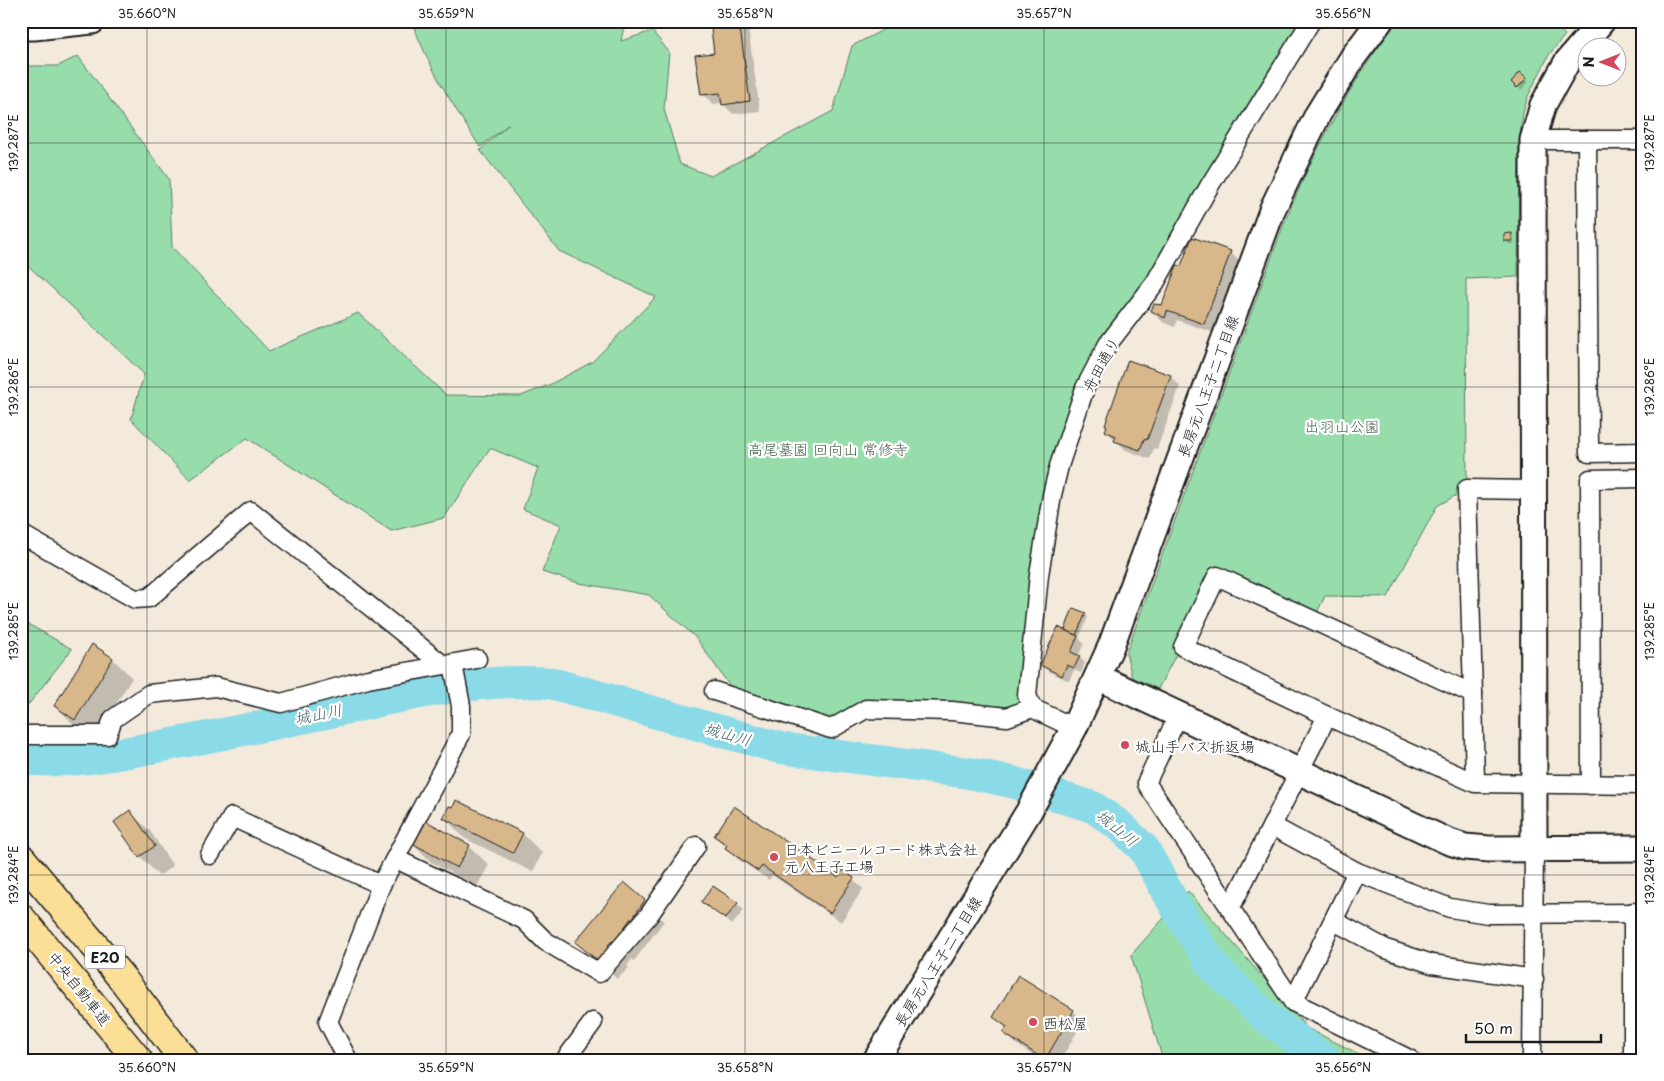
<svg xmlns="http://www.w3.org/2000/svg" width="1664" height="1081" font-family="'Playpen Sans','Klee One',sans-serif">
  <rect width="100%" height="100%" fill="#f3eadc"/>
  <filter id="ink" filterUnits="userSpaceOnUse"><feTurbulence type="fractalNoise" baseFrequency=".02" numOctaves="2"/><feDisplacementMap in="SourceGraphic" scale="10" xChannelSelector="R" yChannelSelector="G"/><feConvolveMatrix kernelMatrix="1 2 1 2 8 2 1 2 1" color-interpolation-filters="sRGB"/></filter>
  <g filter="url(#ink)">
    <g fill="#96ddab" stroke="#597c64">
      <path d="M412 21H625L621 41 652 31 669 52 664 109 680 164 711 176 833 111 852 46 900 21H1311L1108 344 1059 466 1021 711 942 704 827 724 741 702 696 638 649 595 579 583 542 572 561 525 523 509 538 468 490 448 444 518 391 531 247 438 190 480 131 419 144 374 21 259V66H58L78 56 169 179 172 247 269 351 358 313 446 395 521 396 551 384 592 362 656 297 559 251 480 150 509 124 480 147C454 107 428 67 412 21Z"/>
      <path d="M1398 21H1552L1565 35 1549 55 1528 96 1523 113 1519 142 1518 277 1466 279 1467 489 1437 506 1388 597 1325 596 1313 621 1217 576 1158 689 1132 677 1126 653 1285 221C1315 150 1350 82 1398 21Z"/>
      <polygon points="21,620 72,649 21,714"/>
      <polygon points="1188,891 1307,1028 1371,1060 1163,1060 1131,955"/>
    </g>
    <g fill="#0003">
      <polygon points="711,21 747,21 760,111 733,114 722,103 713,104 703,94 716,54"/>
      <polygon points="1557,21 1578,21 1574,26 1562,27"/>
      <polygon points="1520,73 1529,82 1521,90 1512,82"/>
      <polygon points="1511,235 1514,238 1514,244 1509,244 1506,241"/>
      <polygon points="1230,252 1240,262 1214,333 1177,320 1175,327 1164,323 1153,313 1153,307 1163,307 1181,268"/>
      <polygon points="1170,376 1180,386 1157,449 1154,448 1150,459 1126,450 1106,431"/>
      <polygon points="1085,614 1088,617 1079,638 1084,644 1078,656 1085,663 1081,673 1074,670 1069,681 1048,671 1042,665 1070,633 1066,629"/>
      <polygon points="93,646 113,659 132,678 95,738 75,726 56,706"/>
      <polygon points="453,809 523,834 542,853 533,872 464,838 445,818"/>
      <polygon points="130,812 150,831 173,866 159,876 140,856"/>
      <polygon points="716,835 839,878 853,879 863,889 841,922 772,875 769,880 736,858"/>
      <polygon points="412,842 469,846 489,865 477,886 431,862"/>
      <polygon points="624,884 664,921 634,961 632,959 627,966 629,968 617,979 577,942"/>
      <polygon points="703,902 737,904 744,910 732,925"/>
      <polygon points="1073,1011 1083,1021 1061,1060 1039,1060 1015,1043 1005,1033 1007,1029 995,1017"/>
    </g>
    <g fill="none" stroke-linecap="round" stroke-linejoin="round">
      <path stroke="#8bdae8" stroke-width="32" d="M21 759C70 764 120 754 167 745 223 734 279 723 334 711 404 696 478 677 551 683L780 748 969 773 1012 782 1093 807 1120 826 1144 849 1178 911 1214 967 1267 1018 1325 1060"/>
    </g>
    <g fill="#d8b88b" stroke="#1c1c1c">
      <polygon points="710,21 739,21 750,101 722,105 720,93 701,95 695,55 714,53"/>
      <polygon points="1555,21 1573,21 1571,24 1558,24"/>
      <polygon points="1520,72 1527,78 1517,88 1511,82"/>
      <polygon points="1512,233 1512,241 1504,241 1504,234"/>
      <polygon points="1192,237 1231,251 1204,324 1167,311 1165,318 1151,311 1154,304 1162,305 1177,265 1181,266"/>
      <polygon points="1128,360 1171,375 1147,440 1144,439 1140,450 1114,441 1116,436 1105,431 1107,426 1105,425"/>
      <polygon points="1073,608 1086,613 1076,635 1065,630"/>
      <polygon points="1058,627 1078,636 1071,652 1080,656 1074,668 1067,665 1062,676 1040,665"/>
      <polygon points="92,644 113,658 75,720 54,706"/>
      <polygon points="456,800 523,833 513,853 443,818 449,806 453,807"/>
      <polygon points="734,806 838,877 843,870 854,878 830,913 762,866 758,871 725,848 727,845 714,836"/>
      <polygon points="130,810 155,846 139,857 114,822"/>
      <polygon points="426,821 470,845 457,868 410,842 417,830 420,832"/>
      <polygon points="624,882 645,900 632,919 631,918 614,942 612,941 608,945 611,947 597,960 575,942"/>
      <polygon points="713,886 738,903 725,919 701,902"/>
      <polygon points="1018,975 1074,1010 1045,1060 1003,1033 1007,1027 993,1017"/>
    </g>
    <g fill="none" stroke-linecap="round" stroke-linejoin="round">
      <defs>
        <g id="street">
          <polyline points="1533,140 1643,140"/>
          <polyline points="1587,140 1589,453 1643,452"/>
          <polyline points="21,534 135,599 149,598 251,511 443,665"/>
          <polyline points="714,691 831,729 866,709 952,711 1007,717 1032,708"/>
          <polyline points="1473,694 1467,489 1533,490"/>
          <polyline points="1179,714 1147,781 1147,784 1293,1002 1411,1060"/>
          <polyline points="1074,728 1032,708 1027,695 1039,575 1052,495 1059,466 1085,388 1108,344 1155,283 1210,185 1311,21"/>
          <polyline points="21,735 107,735 113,719 149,694 216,687 281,703 368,679 477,659"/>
          <polyline points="1475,783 1327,716 1183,647 1217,576 1473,694 1475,783 1643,785"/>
          <polyline points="1591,785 1590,479 1643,478"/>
          <polyline points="1272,826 1357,872 1450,908 1488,914 1643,913"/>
          <polyline points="210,855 232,817 381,885"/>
          <polyline points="396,859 524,920 545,941 599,973 649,915 696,846"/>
          <polyline points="1230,909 1327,716"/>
          <polyline points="1633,912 1633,1060"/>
          <polyline points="1334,921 1386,949 1432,964 1534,979"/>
          <polyline points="1293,1002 1357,872"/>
          <polyline points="348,1060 328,1022 381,885 461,734 461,706 453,664"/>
          <polyline points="565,1060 593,1022"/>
          <polyline points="1532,1060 1534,849"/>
        </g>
        <g id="secondary">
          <polyline points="21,27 34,27 92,21"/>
          <polyline points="1098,677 1447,841 1465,847 1489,849 1643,848"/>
          <polyline points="1534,849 1533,140 1543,105 1567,62 1602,21"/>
          <polyline points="876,1060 1029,811 1074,728 1111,646 1273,208 1318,114 1353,57 1380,21"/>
        </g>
        <g id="highway">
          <polyline points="21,858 121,977 184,1060"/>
          <polyline points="21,918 138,1060"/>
        </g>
      </defs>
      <use href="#street" stroke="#1c1c1c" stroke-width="21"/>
      <use href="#secondary" stroke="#1c1c1c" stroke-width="29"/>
      <use href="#highway" stroke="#1c1c1c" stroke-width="31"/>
      <use href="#street" stroke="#fff" stroke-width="18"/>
      <use href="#secondary" stroke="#fff" stroke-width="25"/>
      <use href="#highway" stroke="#fbdf96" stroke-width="28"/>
    </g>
  </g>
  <path fill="none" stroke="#1c1c1c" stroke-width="1" stroke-opacity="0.45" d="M147 21V1060M446 21V1060M745 21V1060M1044 21V1060M1343 21V1060M1642 21V1060M21 143H1643M21 387H1643M21 631H1643M21 875H1643"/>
  <g fill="#d1495b" stroke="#fff" stroke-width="2">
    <circle cx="1125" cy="745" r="5"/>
    <circle cx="774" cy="857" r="5"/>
    <circle cx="1033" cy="1022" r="5"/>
  </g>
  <g text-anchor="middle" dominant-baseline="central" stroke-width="4.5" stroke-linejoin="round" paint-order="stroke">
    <rect fill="#fff" stroke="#606060" stroke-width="1" x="85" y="945.5" width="40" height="23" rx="4"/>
    <g font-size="14" font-weight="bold" fill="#1c1c1c">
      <text x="105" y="957">E20</text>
    </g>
    <g font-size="15" fill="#1c1c1c" stroke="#fff">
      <text transform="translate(1100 364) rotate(-61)">舟田通り</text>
      <text transform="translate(1207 386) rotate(-70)">長房元八王子二丁目線</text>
      <text transform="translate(937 961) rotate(-58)">長房元八王子二丁目線</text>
      <text transform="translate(80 988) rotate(51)">中央自動車道</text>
    </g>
    <g font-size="15" fill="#47604e" stroke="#fff">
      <text x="1342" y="425">出羽山公園</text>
      <text x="828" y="448">高尾墓園 回向山 常修寺</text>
    </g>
    <g font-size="15" fill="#1c1c1c" stroke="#fff" text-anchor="start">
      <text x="1135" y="745">城山手バス折返場</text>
      <text x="784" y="848">日本ビニールコード株式会社<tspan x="784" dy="17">元八王子工場</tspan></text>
      <text x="1043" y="1022">西松屋</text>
    </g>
    <g font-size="16" font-style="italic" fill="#435e63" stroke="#fff">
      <text transform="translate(318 713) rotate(-11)">城山川</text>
      <text transform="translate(728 733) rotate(16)">城山川</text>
      <text transform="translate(1118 827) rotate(39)">城山川</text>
    </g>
  </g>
  <rect width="1664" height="1081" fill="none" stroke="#fff" stroke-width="55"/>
  <g transform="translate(1602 62) rotate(270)"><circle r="24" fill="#ffffff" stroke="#a4a4a4"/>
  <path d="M0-4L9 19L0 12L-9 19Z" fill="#d1495b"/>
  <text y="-8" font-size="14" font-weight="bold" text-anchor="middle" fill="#1c1c1c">N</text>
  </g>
  <path d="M1466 1034v8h135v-8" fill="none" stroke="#1c1c1c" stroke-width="2.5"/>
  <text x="1474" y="1034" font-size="15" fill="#1c1c1c" stroke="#ffffff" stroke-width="4" paint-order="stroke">50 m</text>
  <rect x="28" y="28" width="1608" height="1026" fill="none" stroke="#1c1c1c" stroke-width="2"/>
  <g font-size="12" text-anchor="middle" fill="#1c1c1c">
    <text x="147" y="18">35.660°N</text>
    <text x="446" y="18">35.659°N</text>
    <text x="745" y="18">35.658°N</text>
    <text x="1044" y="18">35.657°N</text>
    <text x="1343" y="18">35.656°N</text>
    <text transform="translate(1650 143) rotate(-90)" y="4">139.287°E</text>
    <text transform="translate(14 143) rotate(-90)" y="4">139.287°E</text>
    <text transform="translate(1650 387) rotate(-90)" y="4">139.286°E</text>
    <text transform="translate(14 387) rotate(-90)" y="4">139.286°E</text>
    <text transform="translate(1650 631) rotate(-90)" y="4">139.285°E</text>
    <text transform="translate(14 631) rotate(-90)" y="4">139.285°E</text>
    <text transform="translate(1650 875) rotate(-90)" y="4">139.284°E</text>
    <text transform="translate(14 875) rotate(-90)" y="4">139.284°E</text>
    <text x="147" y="1072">35.660°N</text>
    <text x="446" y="1072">35.659°N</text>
    <text x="745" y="1072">35.658°N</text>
    <text x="1044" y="1072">35.657°N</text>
    <text x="1343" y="1072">35.656°N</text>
  </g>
</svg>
